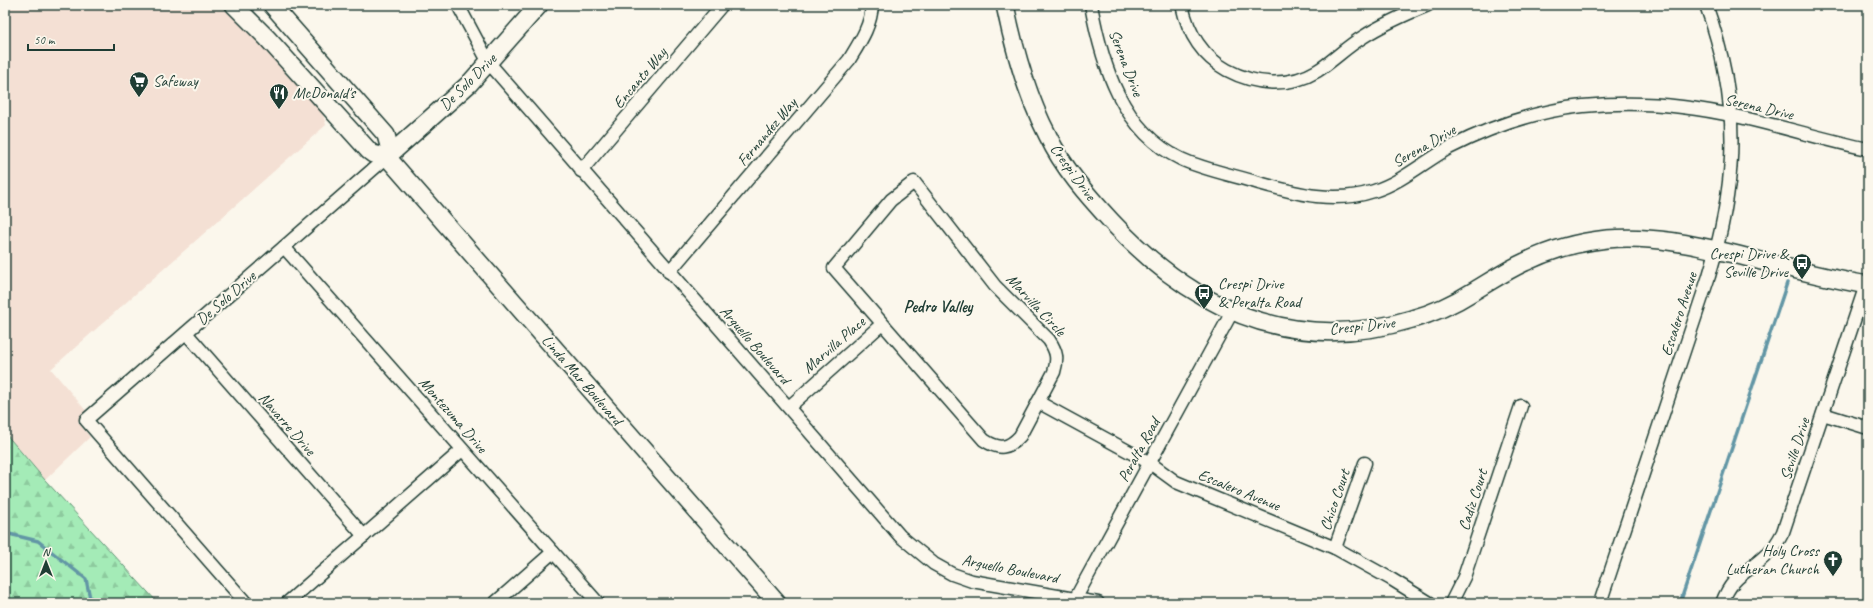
<svg xmlns="http://www.w3.org/2000/svg" width="1873" height="608" font-family="Caveat,sans-serif">
  <defs>
    <pattern id="forest-firs" width="22" height="20" patternUnits="userSpaceOnUse"><rect width="22" height="20" fill="#a4ebb7"/><path d="M5 1l3.5 6h-7zM16 11l3.5 6h-7z" fill="#8dca9e"/></pattern>
  </defs>
  <rect width="100%" height="100%" fill="#fbf7ec"/>
  <filter id="ink" filterUnits="userSpaceOnUse"><feTurbulence type="fractalNoise" baseFrequency=".025" numOctaves="2"/><feDisplacementMap in="SourceGraphic" scale="8" xChannelSelector="R" yChannelSelector="G"/><feConvolveMatrix kernelMatrix="1 2 1 2 8 2 1 2 1" color-interpolation-filters="sRGB"/></filter>
  <g filter="url(#ink)">
    <polygon fill="#f4e0d4" points="5,5 226,5 319,101 326,125 51,369 87,412 78,422 90,437 45,480 5,433"/>
    <polygon fill="url(#forest-firs)" stroke="#629476" points="5,433 45,480 158,603 5,603"/>
    <g fill="none" stroke-linecap="round" stroke-linejoin="round">
      <g stroke="#6296a5" stroke-width="3.5">
        <polyline points="5,533 38,541 86,579 91,603"/>
        <polyline points="1680,603 1787,283"/>
      </g>
      <defs>
        <g id="street">
          <polyline points="458,5 489,63 900,536 934,564 952,574 972,581 1098,603"/>
          <path d="M1091 5C1102 65 1122 131 1181 159 1205 170 1233 175 1259 183 1298 194 1335 204 1374 191 1402 182 1424 162 1449 148 1490 127 1537 111 1583 106 1616 103 1649 103 1682 107 1745 114 1806 136 1868 149"/>
          <path d="M1182 5C1188 33 1202 56 1227 70 1255 85 1289 88 1317 71 1333 61 1346 47 1363 37 1383 24 1406 14 1428 5"/>
          <polyline points="581,171 722,5"/>
          <path d="M914 182 995 286 1049 340C1057 352 1058 359 1054 372L1020 436C1008 449 999 450 984 440L834 268 891 200Z"/>
          <polyline points="284,247 598,603"/>
          <path d="M669 272 849 60C860 42 871 26 872 5"/>
          <polyline points="186,333 364,536"/>
          <polyline points="1038,402 1150,463 1176,482 1335,548 1391,579 1430,603"/>
          <polyline points="789,407 882,324"/>
          <polyline points="1823,414 1868,428"/>
          <polyline points="1335,548 1365,463"/>
          <polyline points="246,603 86,420 387,157"/>
          <polyline points="287,603 462,450"/>
          <polyline points="495,603 553,552"/>
          <polyline points="1073,603 1232,312"/>
          <polyline points="1451,603 1464,577 1521,406"/>
          <path d="M1600 603 1709 276C1738 178 1741 102 1706 5"/>
          <path d="M1722 603C1733 573 1749 573 1768 553 1775 547 1779 540 1783 532L1866 285"/>
        </g>
        <g id="secondary">
          <polyline points="234,5 267,38 369,151 373,154 387,157 777,603"/>
          <polyline points="272,5 386,135 389,146 387,157"/>
          <path d="M1005 5C1014 49 1027 96 1048 136 1063 168 1088 196 1111 221 1193 309 1291 356 1412 319 1434 313 1455 303 1474 291 1491 281 1507 270 1525 262 1550 250 1579 242 1607 239 1652 235 1695 245 1738 255 1781 266 1824 278 1868 285"/>
          <polyline points="387,157 469,84 539,5"/>
        </g>
      </defs>
      <use href="#street" stroke="#1f3d34" stroke-width="15"/>
      <use href="#secondary" stroke="#1f3d34" stroke-width="20"/>
      <use href="#street" stroke="#fbf7ec" stroke-width="12"/>
      <use href="#secondary" stroke="#fbf7ec" stroke-width="17"/>
    </g>
  </g>
  <defs>
    <symbol id="supermarket-pin" viewBox="-11 -11 22 30"><path d="M0 17L-7.5 6A9.5 9.5 0 1 1 7.5 6Z" fill="#1f3d34" stroke="#fbf7ec"/><path d="M-6-5.5h2.5l.6 2H6L4.5 2H-2.5L-4.4-4H-6ZM-1.5 3.2a1.3 1.3 0 1 0 .1 0ZM3 3.2a1.3 1.3 0 1 0 .1 0Z" fill="#fff"/></symbol>
    <symbol id="restaurant-pin" viewBox="-11 -11 22 30"><path d="M0 17L-7.5 6A9.5 9.5 0 1 1 7.5 6Z" fill="#1f3d34" stroke="#fbf7ec"/><path d="M-5-6h1v4h1v-4h1v4h1v-4h1v5L-1.5 .5V6h-2V.5L-5-1ZM5-6V6H3V1.5H1.5Q1.5-4 5-6Z" fill="#fff"/></symbol>
    <symbol id="bus-pin" viewBox="-11 -11 22 30"><path d="M0 17L-7.5 6A9.5 9.5 0 1 1 7.5 6Z" fill="#1f3d34" stroke="#fbf7ec"/><path d="M-5-6H5V4H4V6H2V4H-2V6H-4V4H-5ZM-3.5-4V0h7V-4ZM-3.5 1.2v1.5H-2V1.2ZM2 1.2v1.5H3.5V1.2Z" fill="#fff"/></symbol>
    <symbol id="church-pin" viewBox="-11 -11 22 30"><path d="M0 17L-7.5 6A9.5 9.5 0 1 1 7.5 6Z" fill="#1f3d34" stroke="#fbf7ec"/><path d="M-1.2-6h2.4v3.5h3.3v2.4h-3.3V6h-2.4V-.1h-3.3v-2.4h3.3Z" fill="#fff"/></symbol>
  </defs>
  <g fill-rule="evenodd">
    <use href="#supermarket-pin" x="128" y="70" width="22" height="30"/>
    <use href="#restaurant-pin" x="268" y="82" width="22" height="30"/>
    <use href="#bus-pin" x="1791" y="252" width="22" height="30"/>
    <use href="#bus-pin" x="1193" y="282" width="22" height="30"/>
    <use href="#church-pin" x="1822" y="549" width="22" height="30"/>
  </g>
  <g text-anchor="middle" dominant-baseline="central" stroke-width="4" stroke-linejoin="round" paint-order="stroke">
    <g font-size="16" fill="#1f3d34" stroke="#fbf7ec">
      <text transform="translate(1126 63) rotate(69)">Serena Drive</text>
      <text transform="translate(640 78) rotate(-50)">Encanto Way</text>
      <text transform="translate(468 82) rotate(-45)">De Solo Drive</text>
      <text transform="translate(1759 107) rotate(13)">Serena Drive</text>
      <text transform="translate(767 132) rotate(-50)">Fernandez Way</text>
      <text transform="translate(1424 146) rotate(-30)">Serena Drive</text>
      <text transform="translate(1073 172) rotate(54)">Crespi Drive</text>
      <text transform="translate(226 298) rotate(-41)">De Solo Drive</text>
      <text transform="translate(1036 305) rotate(47)">Marvilla Circle</text>
      <text transform="translate(1679 314) rotate(-72)">Escalero Avenue</text>
      <text transform="translate(1362 326) rotate(-6)">Crespi Drive</text>
      <text transform="translate(755 345) rotate(49)">Arguello Boulevard</text>
      <text transform="translate(834 345) rotate(-41)">Marvilla Place</text>
      <text transform="translate(582 380) rotate(49)">Linda Mar Boulevard</text>
      <text transform="translate(453 415) rotate(49)">Montezuma Drive</text>
      <text transform="translate(287 424) rotate(49)">Navarre Drive</text>
      <text transform="translate(1795 449) rotate(-72)">Seville Drive</text>
      <text transform="translate(1139 450) rotate(-61)">Peralta Road</text>
      <text transform="translate(1239 490) rotate(22)">Escalero Avenue</text>
      <text transform="translate(1335 500) rotate(-71)">Chico Court</text>
      <text transform="translate(1473 500) rotate(-72)">Cadiz Court</text>
      <text transform="translate(1010 569) rotate(11)">Arguello Boulevard</text>
    </g>
    <g font-size="16" fill="#1f3d34" stroke="#fbf7ec" text-anchor="start">
      <text x="153" y="81">Safeway</text>
      <text x="293" y="93">McDonald's</text>
      <text x="1788" y="254" text-anchor="end">Crespi Drive &amp;<tspan x="1788" dy="18">Seville Drive</tspan></text>
      <text x="1218" y="284">Crespi Drive<tspan x="1218" dy="18">&amp; Peralta Road</tspan></text>
      <text x="1819" y="551" text-anchor="end">Holy Cross<tspan x="1819" dy="18">Lutheran Church</tspan></text>
    </g>
    <g font-size="17" font-weight="bold" fill="#1f3d34" stroke="#fbf7ec">
      <text x="938" y="306">Pedro Valley</text>
    </g>
  </g>
  <rect width="1873" height="608" fill="none" stroke="#fbf7ec" stroke-width="20"/>
  <rect x="10" y="10" width="1853" height="588" fill="none" stroke="#1f3d34" stroke-width="1.5" filter="url(#ink)"/>
  <g transform="translate(46 562)" stroke="#fbf7ec" stroke-width="3" paint-order="stroke">
  <path d="M0-3L7 15L0 10L-7 15Z" fill="#1f3d34"/>
  <text y="-6" font-size="11" font-weight="bold" text-anchor="middle" fill="#1f3d34">N</text>
  </g>
  <path d="M28 44v6h86v-6" fill="none" stroke="#1f3d34" stroke-width="2"/>
  <text x="34" y="44" font-size="12" fill="#1f3d34" stroke="#fbf7ec" stroke-width="3" paint-order="stroke">50 m</text>
</svg>
